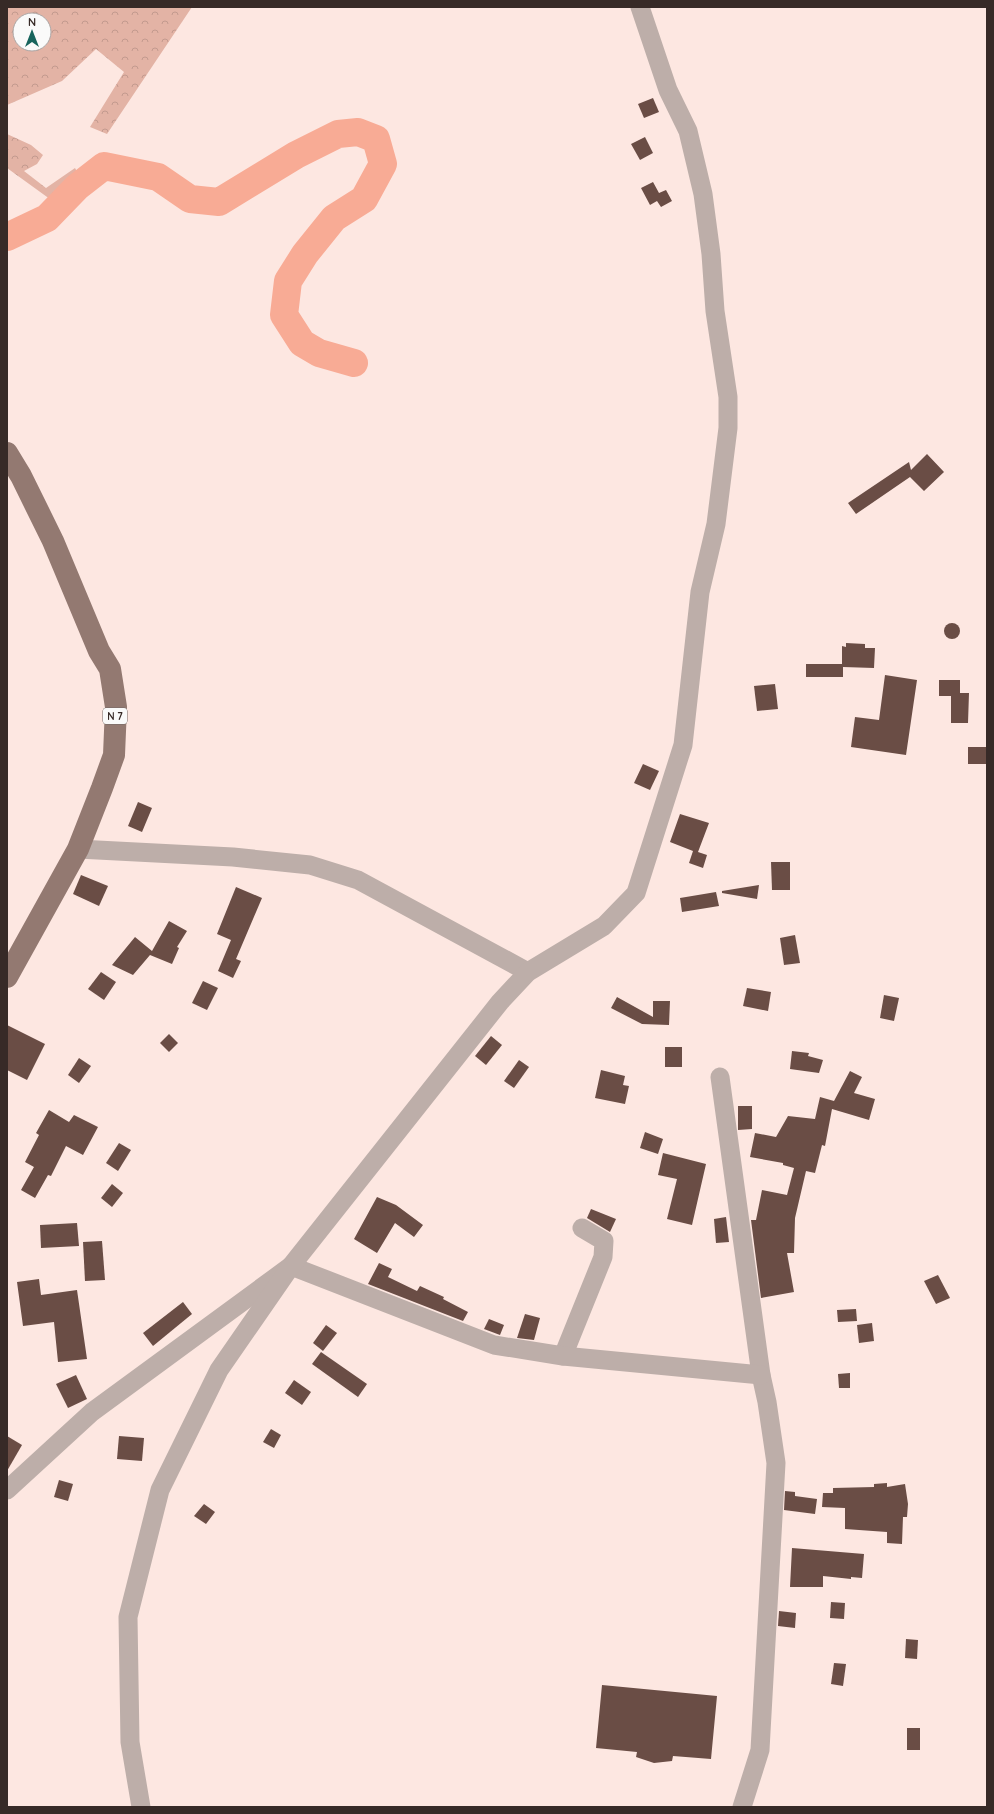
<svg xmlns="http://www.w3.org/2000/svg" width="994" height="1814" font-family="Quicksand,sans-serif">
  <defs>
    <pattern id="forest-crowns" width="20" height="18" patternUnits="userSpaceOnUse"><rect width="20" height="18" fill="#e3b3a5"/><path d="M2 6a3 3 0 1 1 6 0M12 15a3 3 0 1 1 6 0" fill="none" stroke="#c39a8e"/></pattern>
  </defs>
  <rect width="100%" height="100%" fill="#fde7e1"/>
  <g fill="url(#forest-crowns)" fill-rule="evenodd">
    <path d="M7 7H192L107 134 90 127 124 72 96 49 62 81 7 105ZM20 20H44V44H20Z"/>
    <polygon points="7,134 31,145 43,155 37,164 24,171 46,188 75,168 80,177 54,202 7,168"/>
  </g>
  <g fill="none" stroke-linecap="round" stroke-linejoin="round">
    <polyline stroke="#f8ab95" stroke-width="28" points="7,237 47,218 77,187 104,166 158,177 190,199 219,202 296,155 338,134 358,132 376,139 383,164 364,199 334,218 305,254 288,281 284,315 302,343 319,353 354,363"/>
  </g>
  <g fill="#6a4d45">
    <polygon points="653,98 659,112 644,118 638,104"/>
    <polygon points="645,137 653,153 640,160 631,144"/>
    <polygon points="653,182 659,193 666,190 672,201 661,207 657,201 650,205 641,188"/>
    <polygon points="927,454 944,472 924,491 910,477 856,514 848,503 909,462 911,470"/>
    <circle cx="952" cy="631" r="8"/>
    <polygon points="846,643 865,644 865,648 875,648 874,668 843,667 843,677 806,677 806,664 842,664 842,646 846,647"/>
    <polygon points="885,675 917,680 906,755 851,747 855,717 879,720"/>
    <polygon points="939,680 960,680 960,693 969,693 968,723 951,723 951,696 939,696"/>
    <polygon points="775,684 778,709 757,711 754,686"/>
    <rect x="968" y="747" width="19" height="17"/>
    <polygon points="643,764 659,771 650,790 634,783"/>
    <polygon points="138,802 152,808 142,832 128,826"/>
    <polygon points="680,814 709,823 698,852 707,855 703,868 689,863 693,851 670,842"/>
    <polygon points="771,862 790,862 790,890 772,890"/>
    <polygon points="81,875 108,886 99,906 73,894"/>
    <polygon points="759,885 757,899 722,893 722,891"/>
    <polygon points="236,887 262,898 236,959 241,961 233,978 218,971 231,940 217,934"/>
    <polygon points="716,892 719,906 682,912 680,898"/>
    <polygon points="169,921 187,931 177,947 179,948 172,964 150,955 133,975 112,965 135,937 152,951"/>
    <polygon points="795,935 800,963 784,965 780,938"/>
    <polygon points="101,972 116,982 104,1000 88,989"/>
    <polygon points="203,981 218,988 207,1010 192,1003"/>
    <polygon points="747,988 771,992 768,1011 743,1006"/>
    <polygon points="884,995 899,998 894,1021 880,1018"/>
    <polygon points="617,997 653,1017 653,1001 670,1001 669,1025 642,1024 611,1008"/>
    <polygon points="7,1025 45,1044 27,1080 7,1070"/>
    <polygon points="169,1034 178,1043 169,1052 160,1043"/>
    <polygon points="491,1036 502,1045 486,1065 475,1056"/>
    <rect x="665" y="1047" width="17" height="20"/>
    <polygon points="792,1051 809,1053 808,1056 823,1060 819,1073 790,1069"/>
    <polygon points="79,1058 91,1066 79,1083 68,1075"/>
    <polygon points="519,1060 529,1067 514,1088 504,1081"/>
    <polygon points="601,1070 625,1076 623,1085 629,1086 625,1104 595,1098"/>
    <polygon points="850,1071 862,1077 854,1093 875,1099 869,1120 832,1109 825,1146 822,1145 815,1173 806,1171 795,1218 794,1253 787,1253 794,1292 761,1298 751,1220 756,1220 762,1190 787,1195 794,1168 783,1165 783,1163 750,1157 755,1133 776,1137 788,1116 815,1119 820,1097 834,1101"/>
    <polygon points="738,1106 752,1106 752,1129 738,1130"/>
    <polygon points="49,1110 69,1122 74,1115 98,1127 83,1155 66,1146 51,1176 48,1175 35,1198 21,1190 34,1167 25,1162 39,1135 36,1133"/>
    <polygon points="645,1132 663,1139 658,1154 640,1148"/>
    <polygon points="119,1143 131,1150 118,1171 106,1163"/>
    <polygon points="663,1153 706,1164 692,1225 667,1219 677,1179 658,1175"/>
    <polygon points="112,1184 123,1193 112,1207 101,1198"/>
    <polygon points="377,1197 396,1205 423,1225 414,1237 395,1223 377,1253 354,1239"/>
    <polygon points="591,1209 616,1219 610,1232 587,1218"/>
    <polygon points="726,1217 729,1242 716,1243 714,1219"/>
    <polygon points="77,1223 79,1246 41,1248 40,1225"/>
    <polygon points="102,1241 105,1280 85,1281 83,1242"/>
    <polygon points="379,1263 392,1269 388,1277 417,1291 420,1286 444,1297 443,1299 468,1312 463,1321 368,1284"/>
    <polygon points="938,1275 950,1298 936,1304 924,1281"/>
    <polygon points="39,1279 41,1295 77,1290 87,1359 58,1362 54,1322 23,1326 17,1282"/>
    <polygon points="183,1302 192,1314 153,1346 143,1333"/>
    <polygon points="856,1309 857,1321 838,1322 837,1310"/>
    <polygon points="525,1314 540,1318 534,1340 517,1338"/>
    <polygon points="489,1319 504,1325 500,1335 484,1329"/>
    <polygon points="872,1323 874,1341 859,1343 857,1325"/>
    <polygon points="326,1325 337,1333 323,1351 313,1343"/>
    <polygon points="321,1352 367,1384 358,1397 312,1364"/>
    <polygon points="850,1373 850,1388 839,1388 838,1374"/>
    <polygon points="76,1375 87,1399 68,1408 56,1384"/>
    <polygon points="294,1380 311,1392 302,1405 285,1393"/>
    <polygon points="271,1429 281,1435 274,1448 263,1442"/>
    <polygon points="7,1436 22,1445 7,1471"/>
    <polygon points="119,1436 144,1438 142,1461 117,1459"/>
    <polygon points="59,1480 73,1484 68,1501 54,1497"/>
    <polygon points="887,1483 887,1487 905,1484 908,1504 907,1517 903,1517 902,1544 887,1543 887,1532 845,1529 845,1508 822,1507 823,1493 833,1493 833,1488 874,1487 874,1484"/>
    <polygon points="785,1491 795,1492 795,1496 817,1499 815,1514 784,1510"/>
    <polygon points="204,1504 215,1512 206,1524 194,1516"/>
    <polygon points="792,1548 864,1554 862,1578 851,1577 851,1579 823,1576 823,1587 790,1587"/>
    <polygon points="831,1602 845,1603 844,1619 830,1618"/>
    <polygon points="779,1611 796,1613 795,1628 778,1626"/>
    <polygon points="906,1639 918,1640 917,1659 905,1658"/>
    <polygon points="834,1663 846,1664 843,1686 831,1684"/>
    <polygon points="602,1685 717,1696 711,1759 673,1756 672,1761 654,1763 636,1757 637,1752 596,1748"/>
    <rect x="907" y="1728" width="13" height="22"/>
  </g>
  <g fill="none" stroke-linecap="round" stroke-linejoin="round">
    <g stroke="#bdaea9" stroke-width="19">
      <polyline points="78,849 233,857 310,865 358,880 528,972"/>
      <polyline points="720,1077 761,1375 767,1402 776,1463 760,1750 742,1807"/>
      <polyline points="563,1356 603,1257 604,1241 582,1228"/>
      <polyline points="7,1490 92,1412 291,1266 494,1345 563,1356 761,1375"/>
      <polyline points="141,1807 130,1742 128,1617 160,1490 219,1370 291,1266 500,1002 528,972 604,926 636,893 683,745 700,592 716,524 728,428 728,397 715,311 711,254 703,194 688,131 668,90 640,7"/>
    </g>
    <polyline stroke="#937971" stroke-width="22" points="7,453 21,476 53,541 99,651 110,669 116,707 114,755 102,788 78,849 7,977"/>
  </g>
  <g text-anchor="middle" dominant-baseline="central" stroke-width="4" stroke-linejoin="round" paint-order="stroke">
    <rect fill="#fafafa" stroke="#726866" stroke-width="1" x="103" y="708" width="24" height="16" rx="3"/>
    <g font-size="10" font-weight="bold" fill="#372a27">
      <text x="115" y="716">N 7</text>
    </g>
  </g>
  <rect width="994" height="1814" fill="none" stroke="#372a27" stroke-width="16"/>
  <g transform="translate(32 32)"><circle r="19" fill="#fafafa" stroke="#aca7a6"/>
  <path d="M0-3L7 15L0 10L-7 15Z" fill="#17645d"/>
  <text y="-6" font-size="11" font-weight="bold" text-anchor="middle" fill="#372a27">N</text>
  </g>
</svg>
